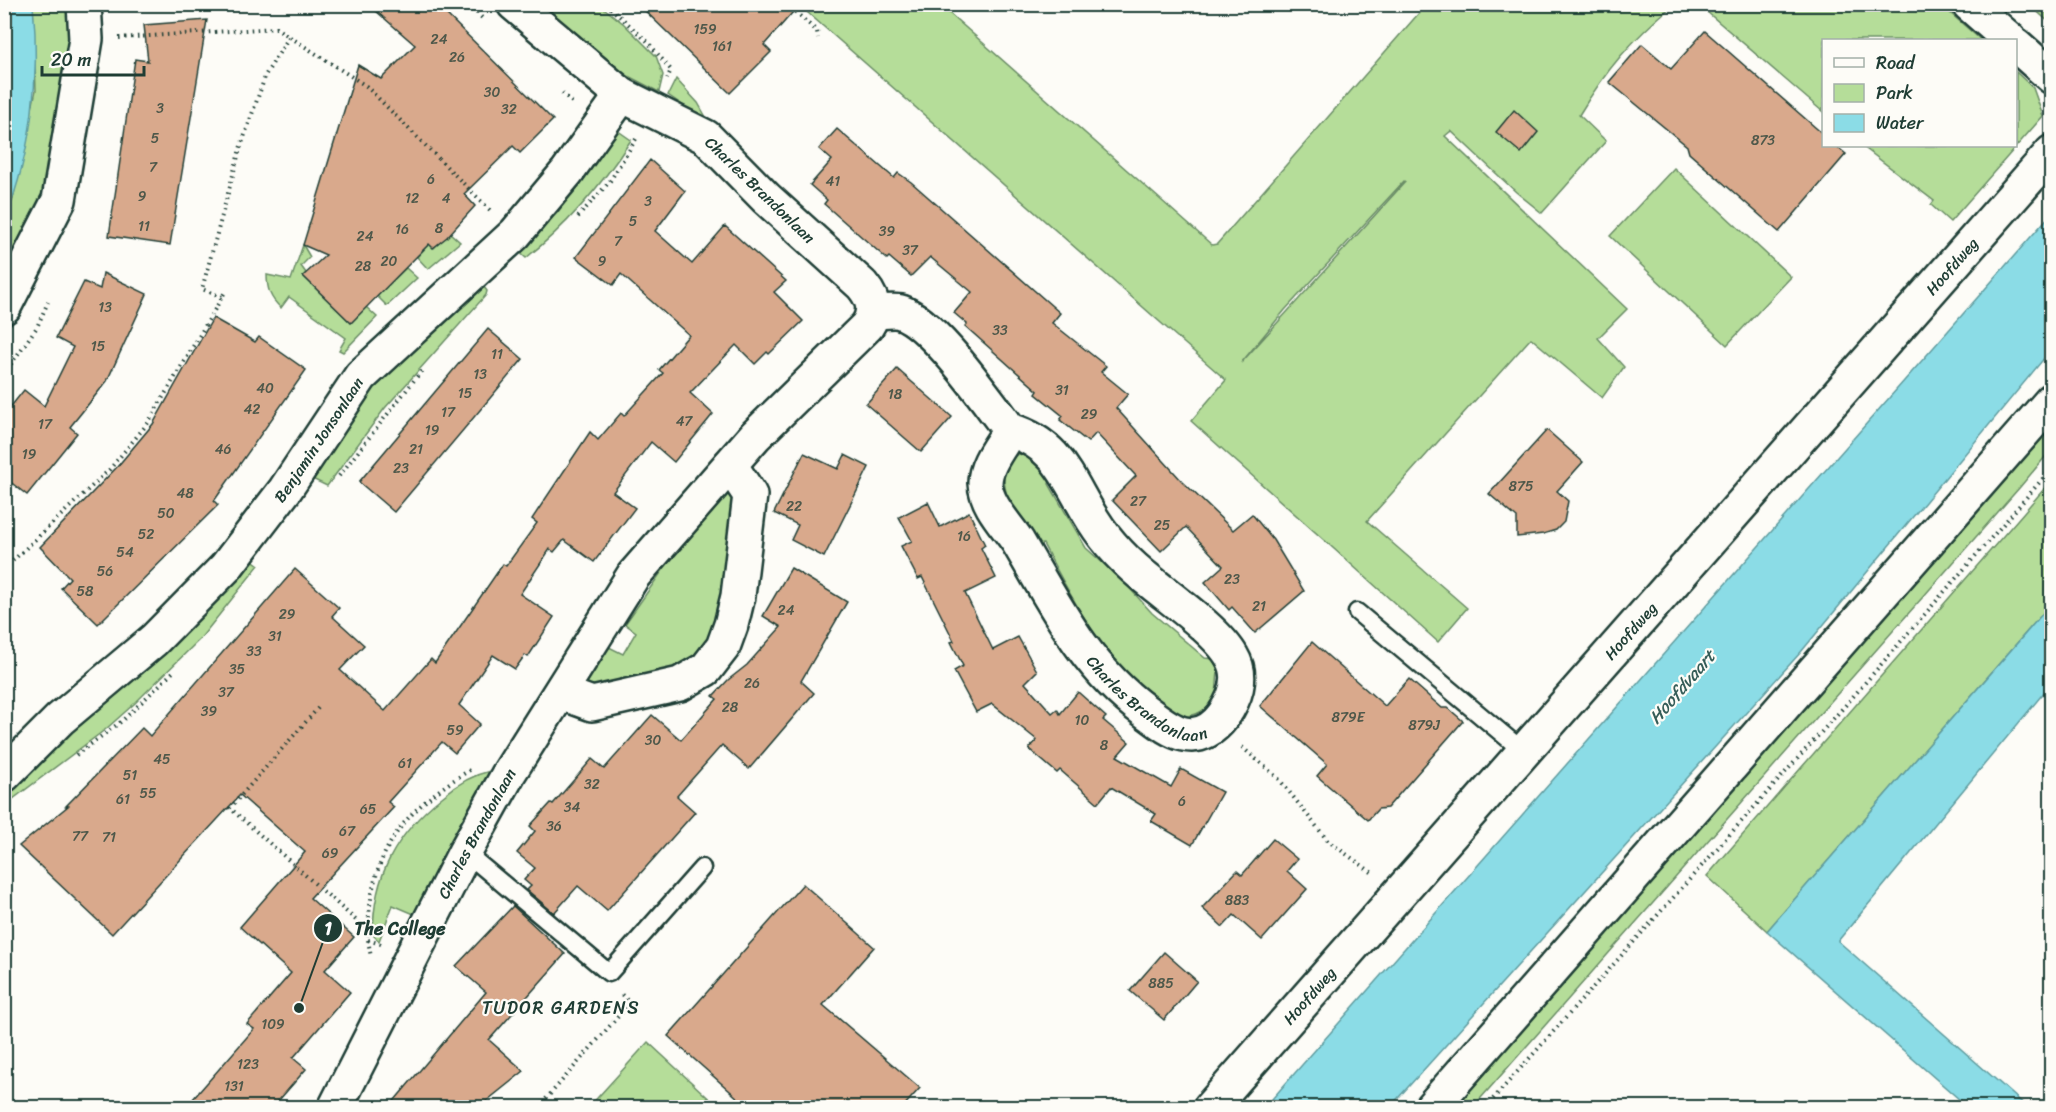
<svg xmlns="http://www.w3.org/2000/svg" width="2056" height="1112" font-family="Sriracha,sans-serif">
  <rect width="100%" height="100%" fill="#fdfcf7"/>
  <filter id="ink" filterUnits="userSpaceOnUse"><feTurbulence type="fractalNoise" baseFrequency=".0167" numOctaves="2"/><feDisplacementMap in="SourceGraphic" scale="12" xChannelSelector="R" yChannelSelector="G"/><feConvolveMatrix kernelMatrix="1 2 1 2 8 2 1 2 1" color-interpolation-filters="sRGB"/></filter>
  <g filter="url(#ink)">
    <g fill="#b5dd99" stroke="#6a8d66" stroke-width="1.5" fill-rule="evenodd">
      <polygon points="33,5 68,5 72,46 64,126 30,242 5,287 5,219 13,199 36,90"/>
      <polygon points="528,5 600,5 624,24 656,56 663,75 659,92 605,64"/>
      <path d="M799 5H940L1212 245 1217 244 1426 5H1673C1631 41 1608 67 1579 115L1606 141 1542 213 1516 192 1451 131 1445 136 1627 309 1598 338 1624 367 1602 398 1531 338 1367 521 1467 608 1438 642 1191 421 1226 380ZM1404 181 1405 182 1241 363 1285 310Z"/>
      <polygon points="1699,5 1941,5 1981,40 1824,40 1823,112"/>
      <polygon points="2030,5 2051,5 2051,24"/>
      <polygon points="2016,72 2033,88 2043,116 1950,222 1931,205 1934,201 1862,146 2016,146"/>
      <polygon points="676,79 698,103 710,124 668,95"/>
      <path d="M614 128 631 140C601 186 569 224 526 258L518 251 558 212Z"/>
      <polygon points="1674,168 1791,277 1727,345 1610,236"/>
      <polygon points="449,232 460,242 428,269 417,257 429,244 434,248"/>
      <path d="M303 245 310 257 301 266 306 273 303 276 351 323 366 307 377 317 343 352 339 350 346 338 289 297 281 308C270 298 267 289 267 275L291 280Z"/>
      <polygon points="406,268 417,278 387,306 377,296"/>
      <polygon points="480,282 487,291 486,295 385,408 327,486 306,476 377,380"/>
      <polygon points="2051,428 2051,450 2020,487 1473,1107 1455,1107"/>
      <path d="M1019 454 1035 458 1051 477 1049 484 1086 548 1123 581 1152 613 1205 658 1213 659 1218 670 1216 696C1209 706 1201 715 1187 716 1176 717 1168 708 1159 702 1104 661 1074 603 1043 544L1037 546C1020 519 994 491 1008 459Z"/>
      <polygon points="2051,481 2051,604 1767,931 1707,876"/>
      <polygon points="726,492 735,494 720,630 693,665 592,690 585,684 609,647 623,654 636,632 625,624 667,564"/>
      <polygon points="251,559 259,565 200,639 134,704 106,729 5,805 5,788"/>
      <path d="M490 771 495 776 459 831 414 914 393 905 379 941 373 935C373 875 396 834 442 797 456 785 472 775 490 771Z"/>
      <polygon points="648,1042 718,1107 589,1107"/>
    </g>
    <g fill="#8bdce6" stroke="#609c9f" stroke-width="1.5">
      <path d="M5 4 33 5C40 77 32 152 5 219Z"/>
      <polygon points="2051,214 2051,350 1801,652 1390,1107 1265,1107"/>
      <polygon points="2051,604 2051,684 1838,941 2027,1107 1968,1107 1767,931"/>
    </g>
    <g fill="#d9a98c" stroke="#1f3d34" stroke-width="1.5">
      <polygon points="368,4 436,4 553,120 520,153 513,146 464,194 475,206 447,237 433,248 429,244 351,323 303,276 326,255 303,245 358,65 381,79 415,45"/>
      <polygon points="638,4 800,4 764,45 771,52 730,93"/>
      <polygon points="207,20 170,245 109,236 135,59 148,61 144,25"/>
      <polygon points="1705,31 1824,135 1824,146 1836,146 1846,154 1779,232 1689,153 1687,146 1609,82 1642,44 1671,69"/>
      <polygon points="1514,110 1538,132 1521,153 1496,132"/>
      <polygon points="837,129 894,178 898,173 911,182 1060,313 1052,323 1106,366 1101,372 1128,394 1116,408 1182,481 1233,530 1252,514 1273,540 1304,591 1255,633 1232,607 1229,610 1205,582 1223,566 1186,527 1161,551 1112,500 1136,476 1096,433 1088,442 1060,420 1063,416 1036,394 1038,391 965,326 967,324 954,313 972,292 930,257 911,276 889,257 887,259 824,204 827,200 810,185 832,160 819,149"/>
      <polygon points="650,160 685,191 655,231 692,264 725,226 786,281 774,292 803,321 769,354 767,352 755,364 736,345 690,393 713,414 674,462 651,442 613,492 635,508 594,562 564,540 554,552 550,549 520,594 554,617 528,657 525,655 515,669 493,655 459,705 480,724 455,753 442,742 388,802 394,807 310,898 354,937 325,970 350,992 293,1058 306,1069 273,1107 186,1107 254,1029 247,1024 291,973 240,927 305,852 240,795 112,934 19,846 68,806 66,806 142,728 150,736 295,569 339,608 332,616 364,645 340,670 385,711 431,659 435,663 503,564 506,566 537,523 532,519 590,432 598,440 621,413 624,416 663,373 659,370 689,335 621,274 613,285 576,257"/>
      <polygon points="103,273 147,294 107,381 70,427 77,433 27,495 4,477 4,415 24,390 44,406 73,347 56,338 84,282 100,289"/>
      <polygon points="213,318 255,342 259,337 306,370 214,501 218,505 98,624 61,588 70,578 40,547 117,467 153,424"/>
      <polygon points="488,329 523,359 394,512 359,482"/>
      <polygon points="897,369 952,417 921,452 866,404"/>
      <polygon points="1547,430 1583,462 1557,491 1568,501 1564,522 1556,530 1543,534 1517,537 1517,518 1489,494"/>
      <polygon points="804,453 838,469 845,455 869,467 824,557 791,540 798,525 774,513"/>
      <polygon points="928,502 940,527 969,512 985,545 981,548 996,578 965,593 993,650 1018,637 1037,671 1025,683 1052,713 1057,709 1060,714 1078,692 1106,717 1103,720 1129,742 1117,756 1171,787 1181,769 1222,792 1192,845 1151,821 1156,814 1111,787 1098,803 1060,770 1057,773 1029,749 1037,740 992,704 976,712 954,671 963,666 951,642 954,641 922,577 918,579 901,546 912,541 899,517"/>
      <polygon points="791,568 847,602 801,681 814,693 749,769 722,745 677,796 695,812 607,911 578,886 554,913 527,890 531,886 524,880 535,868 517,853 535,831 530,826 551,803 553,804 592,759 604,769 652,715 681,740 717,699 713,696 728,680 747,665 781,627 763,616"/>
      <polygon points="1312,642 1385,706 1409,679 1442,708 1448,708 1463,721 1387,808 1378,809 1368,820 1317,776 1327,764 1260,706"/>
      <polygon points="1273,839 1297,859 1287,871 1307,889 1262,940 1234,915 1223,927 1202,908 1237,871 1242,875"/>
      <polygon points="803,884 874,947 823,1005 920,1088 903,1107 748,1107 668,1036"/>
      <polygon points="513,906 565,954 489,1040 524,1071 479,1107 389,1107 486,992 456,966"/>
      <polygon points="1164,952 1197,981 1164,1020 1130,991"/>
    </g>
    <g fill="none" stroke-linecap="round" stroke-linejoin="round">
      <defs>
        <g id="service">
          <polyline points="1357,612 1523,751"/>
          <polyline points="465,852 609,973 702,868"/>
        </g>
        <g id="minor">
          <polyline points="1969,4 2010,40"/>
          <polyline points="2016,45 2052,77"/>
          <polyline points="4,307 59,200 86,39 84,4"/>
          <path id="s1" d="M874 312C882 312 894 310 901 312 935 324 987 401 1010 430 1001 446 985 464 985 483 986 505 1007 525 1018 542 1055 605 1085 667 1145 711 1156 719 1170 731 1184 734 1201 738 1214 728 1223 716 1235 699 1244 677 1232 657 1219 633 1174 601 1152 583 1130 566 1108 544 1093 520 1068 481 1060 445 1010 430"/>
          <polyline points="562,693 592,704 680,684 706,669 723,647 731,625 738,596 750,495 730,465"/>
          <path id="s2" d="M4 775 60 719 154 640 226 567 285 490 361 376 515 234 567 172 622 95"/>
          <path id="s3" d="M335 1108 465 852 509 773 633 576 755 436 867 326C877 311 873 298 862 285L766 198 706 137 622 95 514 4"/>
        </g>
        <g id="tertiary">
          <path id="s4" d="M1210 1108 2052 152"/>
          <polyline points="1431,1108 2052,400"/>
        </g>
      </defs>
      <use href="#service" stroke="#1f3d34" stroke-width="21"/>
      <use href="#minor" stroke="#1f3d34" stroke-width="38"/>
      <use href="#tertiary" stroke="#1f3d34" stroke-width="38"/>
      <g stroke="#1f3d34" stroke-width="4" stroke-dasharray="1.5 4.5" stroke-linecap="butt">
        <polyline points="468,4 482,18"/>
        <polyline points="606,4 647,41 671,70 667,79"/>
        <polyline points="786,4 817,31 818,38"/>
        <polyline points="119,38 276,28 366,86 490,210"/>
        <polyline points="562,93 574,104"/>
        <polyline points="578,217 610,181 636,139"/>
        <polyline points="222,297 202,289 240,149 266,74 289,37"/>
        <polyline points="4,374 37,327 48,302"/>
        <polyline points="339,476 423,369"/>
        <polyline points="4,569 109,470 148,423 225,292"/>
        <polyline points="318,708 230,808 368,931"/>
        <polyline points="1242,747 1279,779 1328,841 1374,874"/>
        <polyline points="76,755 122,721 173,672"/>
        <polyline points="368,940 371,957"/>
        <path d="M381 944 368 940C368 856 399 812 470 770"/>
        <polyline points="538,1108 630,1003 621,994"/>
        <polyline points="1485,1108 1851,699 2052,468"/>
      </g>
      <use href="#service" stroke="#fdfcf7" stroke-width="16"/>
      <use href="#minor" stroke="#fdfcf7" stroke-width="33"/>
      <use href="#tertiary" stroke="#fdfcf7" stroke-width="33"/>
    </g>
  </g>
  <g text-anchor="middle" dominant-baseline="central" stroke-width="4.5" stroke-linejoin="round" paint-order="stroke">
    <g font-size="14" fill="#4e584a">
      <text x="705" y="29">159</text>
      <text x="439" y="39">24</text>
      <text x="722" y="46">161</text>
      <text x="457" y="57">26</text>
      <text x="492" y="92">30</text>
      <text x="160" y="108">3</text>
      <text x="509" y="109">32</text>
      <text x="155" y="138">5</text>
      <text x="1763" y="140">873</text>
      <text x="153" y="167">7</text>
      <text x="431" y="179">6</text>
      <text x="833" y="181">41</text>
      <text x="142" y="196">9</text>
      <text x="412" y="198">12</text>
      <text x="446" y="198">4</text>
      <text x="648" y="201">3</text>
      <text x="633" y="221">5</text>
      <text x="144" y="226">11</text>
      <text x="439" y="228">8</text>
      <text x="402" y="229">16</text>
      <text x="887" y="231">39</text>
      <text x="365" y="236">24</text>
      <text x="618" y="241">7</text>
      <text x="910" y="250">37</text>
      <text x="389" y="261">20</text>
      <text x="602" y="261">9</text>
      <text x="363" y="266">28</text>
      <text x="105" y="307">13</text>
      <text x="1000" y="330">33</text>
      <text x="98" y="346">15</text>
      <text x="497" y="354">11</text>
      <text x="480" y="374">13</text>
      <text x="265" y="388">40</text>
      <text x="1062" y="390">31</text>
      <text x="465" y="393">15</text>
      <text x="895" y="394">18</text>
      <text x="252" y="409">42</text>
      <text x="448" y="412">17</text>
      <text x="1089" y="414">29</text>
      <text x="684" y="421">47</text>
      <text x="45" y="424">17</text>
      <text x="432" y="430">19</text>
      <text x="223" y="449">46</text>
      <text x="416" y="449">21</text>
      <text x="29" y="454">19</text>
      <text x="401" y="468">23</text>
      <text x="1521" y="486">875</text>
      <text x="185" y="493">48</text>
      <text x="1138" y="501">27</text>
      <text x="794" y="506">22</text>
      <text x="166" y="513">50</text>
      <text x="1162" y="525">25</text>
      <text x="146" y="534">52</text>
      <text x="964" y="536">16</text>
      <text x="125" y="552">54</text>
      <text x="105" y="571">56</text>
      <text x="1232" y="579">23</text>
      <text x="85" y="591">58</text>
      <text x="1259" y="606">21</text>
      <text x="786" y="610">24</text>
      <text x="287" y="614">29</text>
      <text x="275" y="636">31</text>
      <text x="254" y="651">33</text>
      <text x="237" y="669">35</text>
      <text x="752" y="683">26</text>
      <text x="226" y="692">37</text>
      <text x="730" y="707">28</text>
      <text x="209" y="711">39</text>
      <text x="1348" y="717">879E</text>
      <text x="1082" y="720">10</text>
      <text x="1424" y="725">879J</text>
      <text x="455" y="730">59</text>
      <text x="653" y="740">30</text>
      <text x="1104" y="745">8</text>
      <text x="162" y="759">45</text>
      <text x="405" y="763">61</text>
      <text x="130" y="775">51</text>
      <text x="592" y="784">32</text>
      <text x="148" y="793">55</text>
      <text x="123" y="799">61</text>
      <text x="1182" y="801">6</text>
      <text x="572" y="807">34</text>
      <text x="368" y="809">65</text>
      <text x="554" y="826">36</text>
      <text x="347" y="831">67</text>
      <text x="80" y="836">77</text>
      <text x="109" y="837">71</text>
      <text x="330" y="853">69</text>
      <text x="1237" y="900">883</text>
      <text x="1161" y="983">885</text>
      <text x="273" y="1024">109</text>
      <text x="248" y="1064">123</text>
      <text x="234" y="1086">131</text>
    </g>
    <g font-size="16" fill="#1f3d34" stroke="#fdfcf7">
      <text transform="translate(760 190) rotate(44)">Charles Brandonlaan</text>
      <text stroke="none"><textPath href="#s4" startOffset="1122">Hoofdweg</textPath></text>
      <text stroke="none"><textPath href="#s2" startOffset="462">Benjamin Jonsonlaan</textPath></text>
      <text stroke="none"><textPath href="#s4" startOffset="636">Hoofdweg</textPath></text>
      <text stroke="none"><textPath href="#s1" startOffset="526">Charles Brandonlaan</textPath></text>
      <text stroke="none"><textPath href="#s3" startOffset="309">Charles Brandonlaan</textPath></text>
      <text stroke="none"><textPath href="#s4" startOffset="150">Hoofdweg</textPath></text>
    </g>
    <g font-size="18" font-style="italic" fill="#355d58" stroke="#fdfcf7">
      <text transform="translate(1682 687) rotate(-49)">Hoofdvaart</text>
    </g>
    <g font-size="18" letter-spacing="1.5" fill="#1f3d34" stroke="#fdfcf7">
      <text x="561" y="1008">TUDOR GARDENS</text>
    </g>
  </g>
  <path fill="none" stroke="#1f3d34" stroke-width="2" d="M299 1008L328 928"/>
  <g fill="#1f3d34" stroke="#fdfcf7" stroke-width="2">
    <circle cx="299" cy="1008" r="6"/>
    <circle cx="328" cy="928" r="15"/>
  </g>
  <g font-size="18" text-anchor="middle" font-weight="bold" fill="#fff">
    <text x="328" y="935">1</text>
  </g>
  <g font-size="18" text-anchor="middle" font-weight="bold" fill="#1f3d34" stroke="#fdfcf7" stroke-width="4.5" stroke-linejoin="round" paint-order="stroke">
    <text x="400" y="935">The College</text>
  </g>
  <rect width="2056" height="1112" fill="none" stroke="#fdfcf7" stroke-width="24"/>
  <rect x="12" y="12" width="2032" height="1088" fill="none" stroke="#1f3d34" stroke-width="2" filter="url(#ink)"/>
  <rect x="1822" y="39" width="195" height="108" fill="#fdfcf7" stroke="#a4b0a9" stroke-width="1.5"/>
  <rect x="1834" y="58" width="30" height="9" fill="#fdfcf7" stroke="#a4b0a9" stroke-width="1.5"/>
  <text x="1876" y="69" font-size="18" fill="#1f3d34">Road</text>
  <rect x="1834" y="84" width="30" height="18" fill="#b5dd99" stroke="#a4b0a9" stroke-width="1.5"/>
  <text x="1876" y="99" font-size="18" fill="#1f3d34">Park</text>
  <rect x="1834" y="114" width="30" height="18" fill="#8bdce6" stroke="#a4b0a9" stroke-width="1.5"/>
  <text x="1876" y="129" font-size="18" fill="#1f3d34">Water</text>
  <path d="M42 66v9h102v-9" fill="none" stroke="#1f3d34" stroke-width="3"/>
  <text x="51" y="66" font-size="18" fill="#1f3d34" stroke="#fdfcf7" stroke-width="4.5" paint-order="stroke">20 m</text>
</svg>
